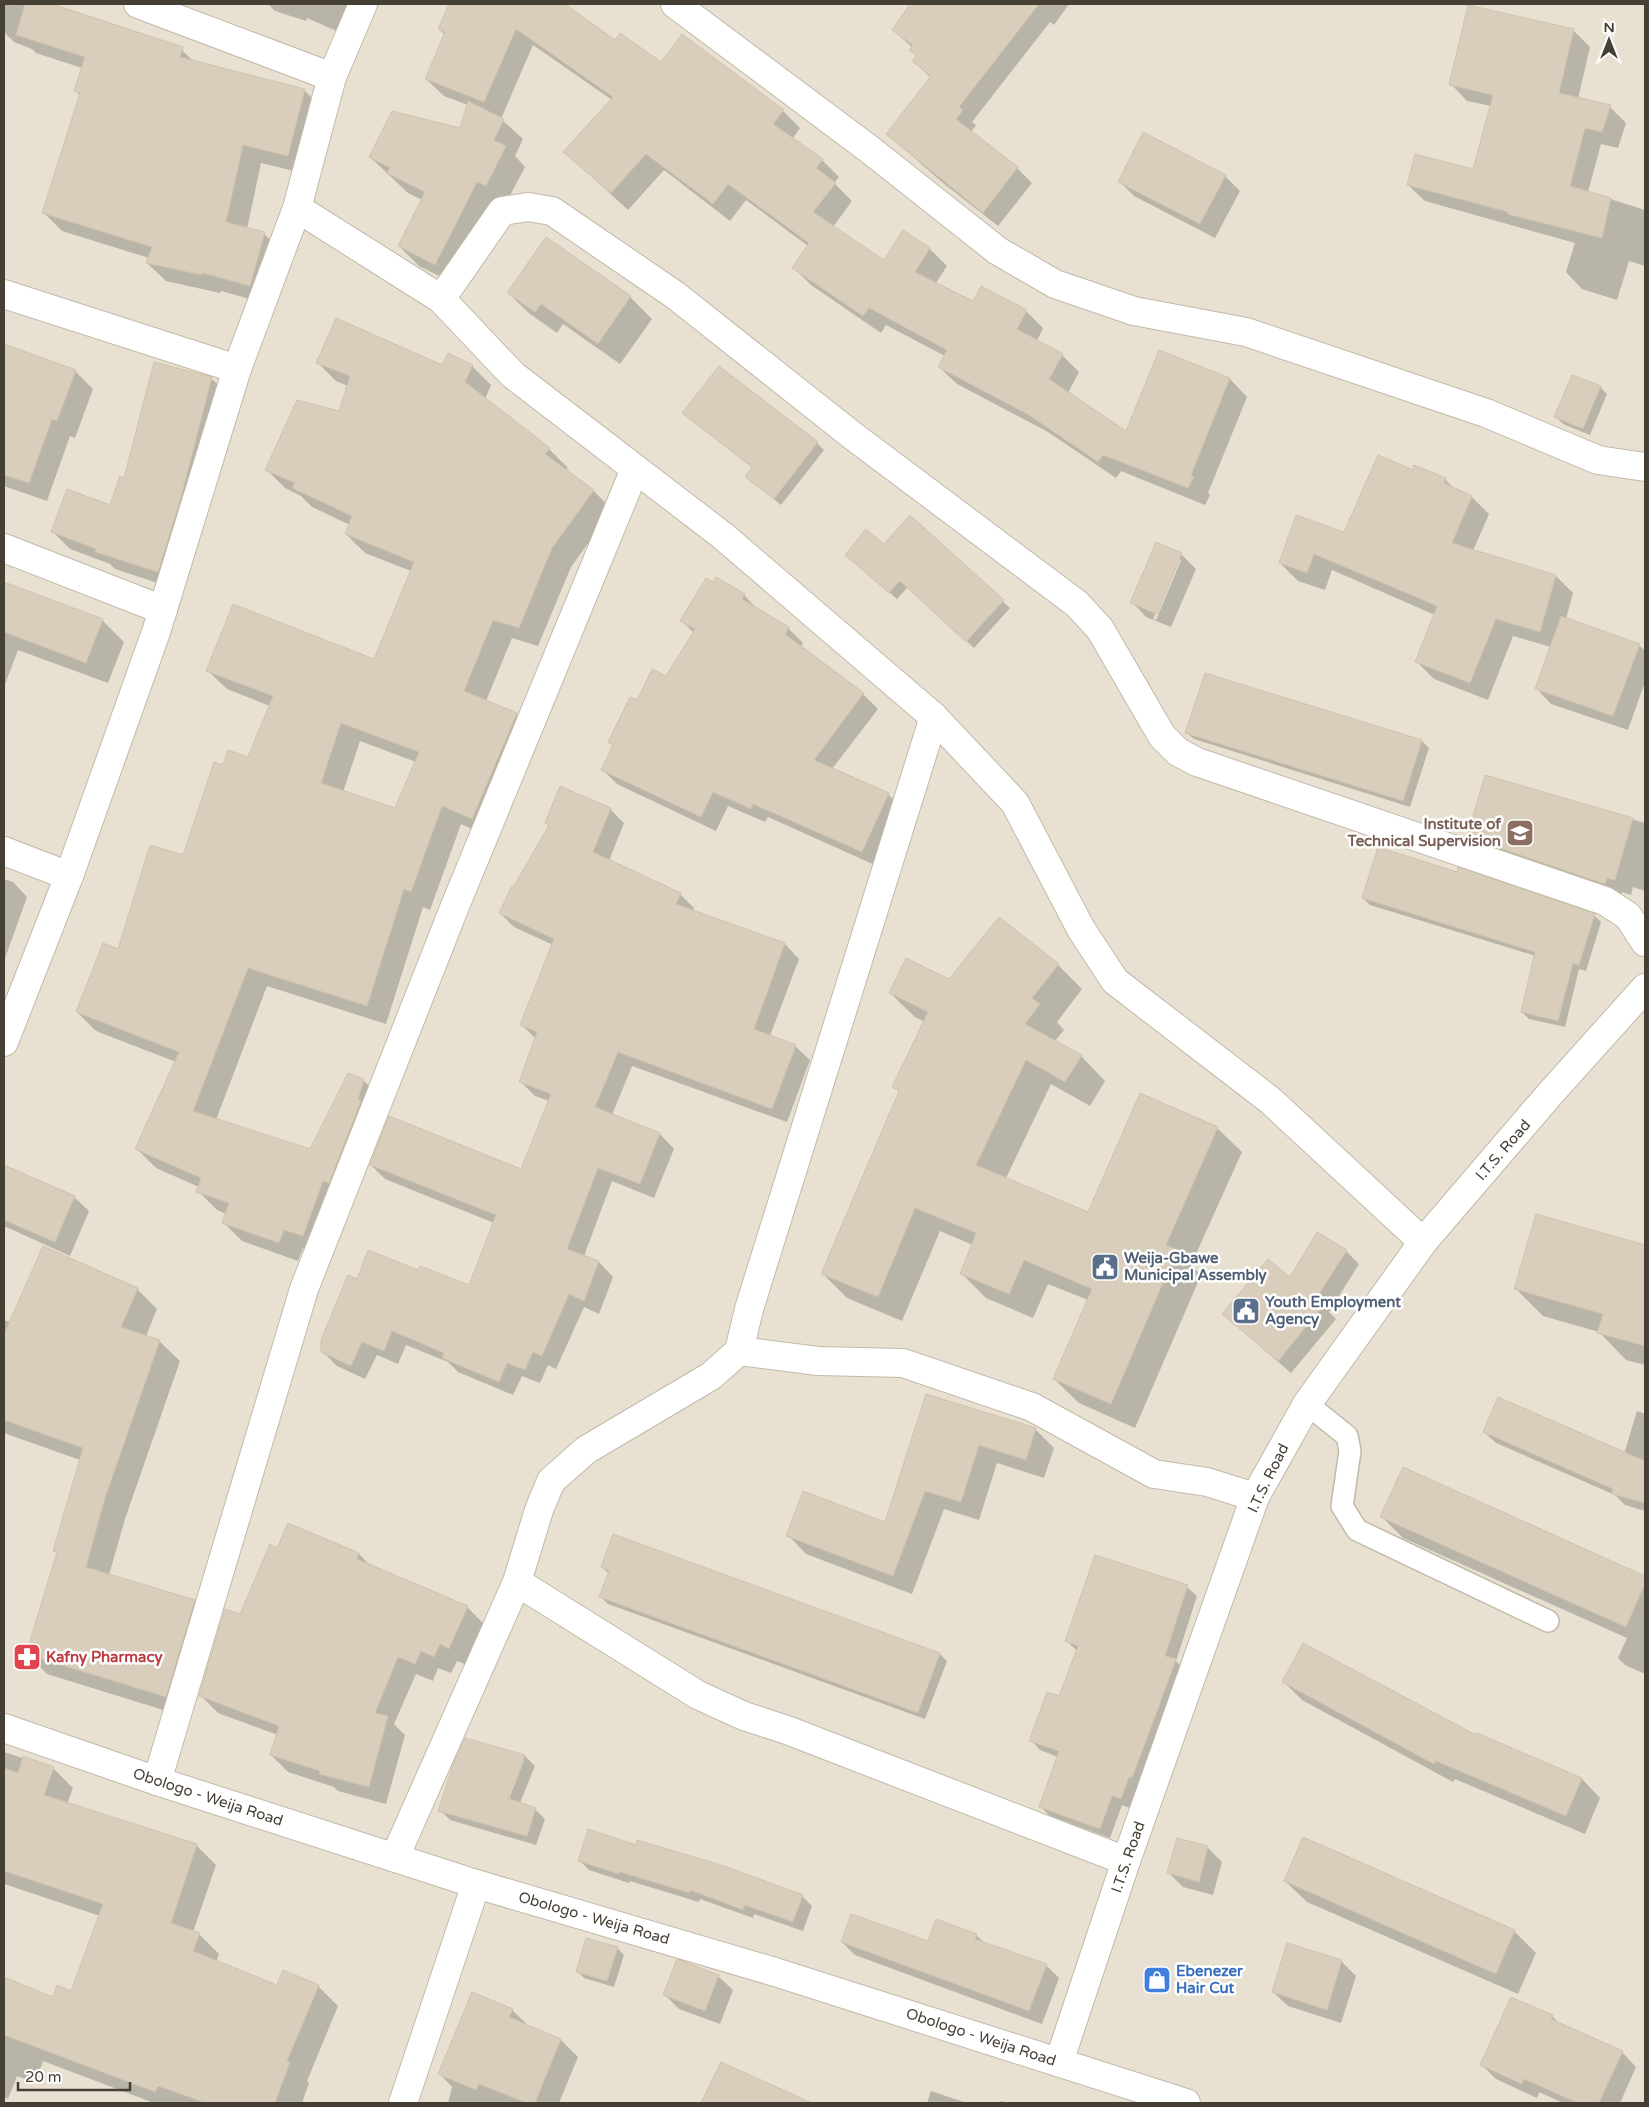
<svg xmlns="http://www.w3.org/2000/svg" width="1649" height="2107" font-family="'Varela Round',sans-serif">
  <rect width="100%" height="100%" fill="#f3efe4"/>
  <rect fill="#e8e1d2" x="4" y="4" width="1641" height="2099"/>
  <g fill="#0003" fill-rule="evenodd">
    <polygon points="4,4 48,4 179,47 194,62 304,90 323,109 306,174 261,163 247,229 264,234 283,252 268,304 221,291 220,293 166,281 147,263 149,258 62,231 43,212 80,95 75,91 82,68 36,53 32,49 14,42 4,32"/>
    <polygon points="268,4 379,4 377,8 372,10 357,40 307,18 306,21 275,11"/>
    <polygon points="450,4 562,4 615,42 662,63 783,111 800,128 792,139 822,160 839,177 834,183 852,201 833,227 884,262 903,232 930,249 947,266 936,283 974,302 1026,311 1043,328 1037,341 1062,355 1079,372 1068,393 1127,433 1160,351 1230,379 1247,397 1208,493 1210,495 1205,505 1121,471 1116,478 1048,432 957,384 939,367 945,356 886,325 881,333 811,285 794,268 808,246 746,200 730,221 664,170 628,210 565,152 612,100 533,45 501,119 523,139 515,156 525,167 505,205 454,283 419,266 399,246 422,200 408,193 370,157 461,130 468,105 444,96 426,79 445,35 439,29"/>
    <polygon points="912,4 1069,4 1054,25 1050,22 972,122 976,125 971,132 1017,168 1032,183 998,226 943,183 887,134 931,78 913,61 917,57 913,48 893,30"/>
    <polygon points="1469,7 1574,31 1590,47 1578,99 1610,107 1626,123 1618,148 1601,144 1588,192 1645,210 1645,266 1629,261 1617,300 1582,289 1566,272 1575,243 1425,201 1408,185 1474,171 1491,106 1467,101 1451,84"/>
    <polygon points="1225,176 1240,191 1215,238 1134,196 1119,181"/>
    <polygon points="546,239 630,297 652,319 620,364 563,324 557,333 530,314 508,293"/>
    <polygon points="4,345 75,371 93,389 75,438 70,436 47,501 4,486"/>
    <path d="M317 362 472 366 491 385 485 399 549 449 568 468 565 470 594 491 612 510 571 567 538 646 512 638 486 701 516 714 535 733 491 837 461 824 430 910 423 907 386 1024 267 986 216 1120 311 1150 348 1074 364 1081 383 1099 322 1255 303 1248 298 1261 242 1241 223 1222 226 1214 217 1210 198 1191 199 1187 156 1168 137 1149 176 1062 96 1031 77 1012 184 856 224 767 249 759 270 706 227 689 208 671 375 661 411 571 365 553 346 534 350 525 312 507 301 496 285 488 266 469 339 413 348 386 336 381ZM360 741 416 762 396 810 343 792Z"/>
    <polygon points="211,378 229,396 176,589 115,569 110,564 70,549 52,531 111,507 125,479"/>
    <polygon points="1600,387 1607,394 1590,435 1563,424 1556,417"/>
    <polygon points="683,413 817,443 824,450 781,505 747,477 753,468"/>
    <polygon points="1413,472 1445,479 1455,490 1472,497 1489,514 1473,551 1556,576 1573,593 1566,619 1639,645 1645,651 1645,682 1628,730 1551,704 1537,689 1551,647 1513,636 1488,700 1434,679 1416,661 1435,615 1332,570 1325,590 1298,581 1280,563 1345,534"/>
    <polygon points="911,517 1010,608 974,648 908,587 897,599 853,561 884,546"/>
    <path d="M1156 544 1182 555 1196 569 1171 627 1146 617 1132 602ZM1178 560H1181L1156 620 1153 619Z"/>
    <polygon points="716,579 744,595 759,611 788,628 803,643 801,647 863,694 878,709 832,769 888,794 903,809 877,866 768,817 765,822 728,806 716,831 617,784 603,770 614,746 610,742 637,702 667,678 694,633 681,620"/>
    <polygon points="4,583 102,620 124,642 108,683 18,650 4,687"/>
    <polygon points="1206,674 1422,741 1429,748 1410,807 1194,739 1187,733"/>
    <polygon points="1486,777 1645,823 1645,891 1633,887 1631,895 1622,892 1620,899 1483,852 1468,837"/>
    <polygon points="610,809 624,823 609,861 680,894 694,908 693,911 785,944 799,959 770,1036 795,1046 810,1060 787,1122 632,1066 612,1115 660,1134 674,1149 654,1198 612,1181 584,1256 599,1262 613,1277 599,1314 584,1307 556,1369 548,1365 540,1383 522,1376 513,1395 458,1372 448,1362 406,1345 398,1364 377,1355 365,1379 337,1366 322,1351 357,1280 419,1272 470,1287 494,1223 385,1179 371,1165 522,1170 549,1101 535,1096 521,1082 536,1039 521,1024 553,945 514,927 500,913 550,826 546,823"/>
    <polygon points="4,879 13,882 27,897 4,961"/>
    <polygon points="1363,898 1594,915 1601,922 1586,971 1579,969 1565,1027 1529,1019 1522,1012 1536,956 1370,905"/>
    <polygon points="1058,965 1082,989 1057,1022 1064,1030 1055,1041 1081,1056 1105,1081 1090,1106 1051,1084 1006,1178 1088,1213 1217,1128 1242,1152 1191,1265 1201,1275 1135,1428 1079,1403 1054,1379 1088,1300 1048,1284 1033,1318 986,1298 961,1273 973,1245 940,1231 902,1321 847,1298 822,1273 900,1093 894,1087 925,1022 915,1017 890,993 949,981"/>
    <polygon points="11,1170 74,1197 89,1211 70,1256 4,1226 4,1186"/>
    <polygon points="1537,1216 1645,1247 1645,1365 1626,1360 1599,1332 1543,1316 1515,1288"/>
    <polygon points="1318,1233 1346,1251 1359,1264 1329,1312 1336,1319 1291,1373 1223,1314 1290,1278"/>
    <polygon points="137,1289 157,1309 146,1336 159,1341 180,1361 125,1519 109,1575 194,1601 214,1621 186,1717 47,1674 27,1654 58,1554 54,1550 80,1460 4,1433 4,1320 10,1322"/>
    <polygon points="927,1395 1035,1429 1054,1448 1044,1478 997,1463 979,1520 944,1509 912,1594 806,1554 788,1535 885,1524"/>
    <polygon points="1637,1411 1645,1414 1645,1511 1625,1505 1615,1495 1496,1443 1484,1432 1624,1454"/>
    <polygon points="1403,1469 1645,1577 1645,1674 1625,1665 1618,1658 1627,1638 1403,1538 1382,1517"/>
    <polygon points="614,1536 940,1654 947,1661 925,1719 608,1604 601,1597 609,1574 602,1567"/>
    <polygon points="278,1549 359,1554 371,1566 467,1607 484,1624 467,1665 457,1661 451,1673 438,1668 433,1681 416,1674 394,1724 405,1735 386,1804 338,1791 334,1787 288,1772 271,1755 278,1735 218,1713 200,1695"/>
    <polygon points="1187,1587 1197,1596 1176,1661 1184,1670 1130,1808 1122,1805 1110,1838 1050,1816 1041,1807 1058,1757 1040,1750 1031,1740 1060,1698 1077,1651 1067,1641"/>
    <polygon points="1283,1681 1476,1737 1477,1734 1582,1779 1600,1798 1585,1834 1455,1779 1453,1782 1302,1700"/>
    <path d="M466 1739 525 1756 535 1766 520 1803 535 1809 545 1819 536 1845 450 1820 440 1810ZM522 1760H524L507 1804 505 1803Z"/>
    <polygon points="4,1752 53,1768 73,1788 67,1804 196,1845 216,1865 193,1932 199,1934 219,1954 216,1962 277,1986 318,1986 338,2006 307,2081 309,2083 302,2103 154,2103 43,2061 35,2083 17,2076 8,2099 4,2097 4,1978 53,1998 72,1992 100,1916 4,1884"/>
    <polygon points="1207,1847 1222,1862 1213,1895 1183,1887 1169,1873"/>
    <polygon points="579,1860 802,1896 812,1906 803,1931 754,1914 753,1918 700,1899 699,1902 630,1881 629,1883 589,1870"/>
    <polygon points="1285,1881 1514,1931 1536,1953 1518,1994 1307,1902"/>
    <polygon points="976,1935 985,1943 1046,1965 1059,1978 1042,2024 855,1955 842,1942 929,1943"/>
    <polygon points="1288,1945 1342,1962 1356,1976 1341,2023 1288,2006 1273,1992"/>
    <polygon points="617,1948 624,1955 614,1987 584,1978 577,1971"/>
    <polygon points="718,1976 733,1990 720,2024 679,2009 665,1995"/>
    <polygon points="1512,1998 1552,2016 1561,2025 1622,2052 1636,2067 1620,2103 1563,2103 1539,2092 1537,2098 1496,2079 1482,2065"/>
    <polygon points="512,2010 529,2026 561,2040 578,2057 559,2103 448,2103 452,2087 439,2073"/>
    <polygon points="721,2063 809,2103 703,2103"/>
    <polygon points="931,2091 967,2103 927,2103"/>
    <polygon points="1000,2101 1009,2103 999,2103"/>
  </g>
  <g fill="#d9cdbc" stroke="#d1c2ac" fill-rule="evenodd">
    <polygon points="25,4 52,4 183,47 180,57 305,89 288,156 243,145 226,222 265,232 250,286 203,273 202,275 146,263 152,247 42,213 80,93 74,91 85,57 16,35"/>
    <polygon points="449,4 565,4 615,40 620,33 661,62 682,34 784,110 773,124 823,159 816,168 836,183 813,212 884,260 903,230 930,248 915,272 973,301 981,286 1027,310 1017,329 1063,354 1049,379 1126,431 1159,350 1230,378 1191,475 1194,477 1188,488 1103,455 1098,462 1029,415 938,367 947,350 869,308 863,316 792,268 809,243 728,184 713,204 646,154 611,193 563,152 613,97 516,29 484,102 425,79 445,32 438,29"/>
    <polygon points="910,4 1039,4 959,107 963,110 956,119 1018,167 983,213 886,134 931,76 912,61 916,56 909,50 913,45 892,30"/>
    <polygon points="1468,5 1574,29 1559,93 1611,105 1602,132 1585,128 1570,186 1611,198 1602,238 1507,214 1508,212 1407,185 1415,154 1473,169 1493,95 1449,85"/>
    <polygon points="468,101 504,119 494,140 506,146 486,186 477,182 435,265 398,246 425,192 387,173 390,168 369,157 392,111 460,128"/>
    <polygon points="1143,132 1226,175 1200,224 1118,182"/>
    <polygon points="546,237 631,296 598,344 541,304 535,312 507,293"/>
    <path d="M336 318 442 365 448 353 473 365 465 382 550 448 545 454 594 490 552 548 519 628 493 620 464 691 517 713 472 819 442 806 411 892 404 889 367 1006 248 968 193 1111 310 1149 348 1073 364 1079 358 1100 361 1101 329 1183 323 1181 303 1236 284 1230 279 1243 222 1223 229 1203 196 1192 201 1178 135 1149 179 1052 76 1012 103 943 118 949 150 845 183 855 214 762 223 765 228 750 248 757 273 696 206 671 233 604 374 659 414 562 345 534 352 516 292 488 295 483 265 470 297 400 339 411 350 376 316 363ZM341 723 419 752 395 808 321 783Z"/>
    <polygon points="4,344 76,370 57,421 52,419 29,483 4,475"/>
    <polygon points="154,362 212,377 181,497 158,572 95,552 96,549 51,532 67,489 110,505 120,476 124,478"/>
    <polygon points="719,366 818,442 774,499 745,477 752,467 682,413"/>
    <polygon points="1572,375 1601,386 1583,429 1554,417"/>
    <polygon points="1378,455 1413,470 1414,465 1446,478 1444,483 1472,496 1452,543 1556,575 1540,632 1496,619 1470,683 1415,662 1437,606 1314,554 1307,573 1279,563 1296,515 1344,532"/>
    <polygon points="910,515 1004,600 966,642 900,581 889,593 845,555 866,529 884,544"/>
    <polygon points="1156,542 1182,553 1157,614 1130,603"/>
    <polygon points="716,577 745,594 742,599 789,627 785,634 864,693 814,760 889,793 862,852 753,804 751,809 713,792 701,817 601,770 613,745 608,742 630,697 637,700 652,669 666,676 695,629 680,621 706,578 713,582"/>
    <polygon points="4,582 103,619 86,663 4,632"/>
    <polygon points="1561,616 1640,644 1613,716 1535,689"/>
    <polygon points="1205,673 1422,740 1403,801 1185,733"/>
    <polygon points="1485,775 1633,818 1615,880 1607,878 1605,884 1467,837"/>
    <polygon points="560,786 611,808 593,852 681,893 676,904 785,943 754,1029 796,1045 772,1109 618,1052 595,1107 660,1133 640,1184 598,1168 567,1249 599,1261 584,1301 569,1294 542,1356 533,1352 525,1370 507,1363 499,1382 442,1358 444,1353 392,1331 384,1351 362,1342 351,1366 321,1352 321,1340 348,1275 357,1279 368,1250 418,1270 420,1266 469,1285 496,1215 370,1165 389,1116 521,1169 551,1094 519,1082 537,1032 520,1025 554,939 499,913 512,886 514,886 549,825 545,823"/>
    <polygon points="1378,847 1457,872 1458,867 1595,914 1579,965 1573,963 1558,1021 1521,1012 1535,952 1362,898"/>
    <polygon points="999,917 1059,964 1032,998 1040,1004 1025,1024 1082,1055 1065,1082 1026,1060 976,1165 1088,1212 1140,1093 1218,1127 1166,1245 1177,1250 1111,1404 1053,1379 1092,1289 1024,1260 1009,1294 960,1274 976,1233 915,1208 878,1297 821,1274 899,1091 892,1087 928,1012 889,993 906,958 949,979"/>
    <polygon points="4,1165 75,1196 55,1242 4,1220"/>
    <polygon points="1536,1214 1645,1245 1645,1346 1597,1333 1603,1314 1514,1289"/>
    <polygon points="1317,1232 1347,1250 1316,1299 1324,1305 1278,1361 1222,1314 1268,1259 1290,1277"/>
    <polygon points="43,1246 138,1288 121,1327 160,1340 105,1498 86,1567 195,1600 166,1697 26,1654 57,1552 53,1551 83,1448 4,1420 4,1334"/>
    <polygon points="926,1394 1036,1428 1026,1460 979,1445 961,1502 925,1491 893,1576 786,1536 803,1491 885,1522"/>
    <polygon points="1498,1397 1645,1461 1645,1503 1612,1494 1613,1489 1483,1432"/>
    <polygon points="1403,1467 1645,1576 1645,1584 1626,1627 1380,1517"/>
    <polygon points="288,1523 359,1553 357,1559 468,1606 449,1649 440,1644 434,1657 421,1651 415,1664 398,1657 375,1713 388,1716 369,1787 319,1774 320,1771 270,1755 279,1726 199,1696 225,1609 240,1614 270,1544 277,1548"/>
    <polygon points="613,1534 940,1653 918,1713 599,1597 609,1571 601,1567"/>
    <polygon points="1095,1555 1188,1585 1165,1656 1176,1659 1158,1709 1132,1778 1129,1777 1121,1799 1112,1796 1100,1829 1039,1807 1059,1751 1029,1741 1047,1692 1059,1696 1078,1646 1065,1641"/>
    <polygon points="1303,1643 1476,1735 1477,1733 1582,1778 1566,1816 1436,1761 1434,1764 1282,1682"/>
    <polygon points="465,1738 525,1755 508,1798 536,1808 527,1836 438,1811 453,1765"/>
    <polygon points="23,1756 54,1767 44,1795 197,1844 171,1923 200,1933 193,1951 277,1985 283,1970 319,1985 287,2061 290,2062 275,2103 206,2103 158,2086 155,2092 4,2035 4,1977 53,1997 57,1985 71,1991 103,1904 4,1871 4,1768 18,1773"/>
    <polygon points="588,1829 636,1845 637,1840 724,1866 803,1895 793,1922 745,1905 743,1910 690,1890 690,1893 620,1872 619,1874 578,1861"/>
    <polygon points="1303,1837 1515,1930 1496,1974 1284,1881"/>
    <polygon points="1177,1838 1208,1846 1199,1882 1167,1873"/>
    <polygon points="851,1914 928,1941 936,1919 977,1934 975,1939 1047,1964 1029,2011 841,1942"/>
    <polygon points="586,1938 618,1947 607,1981 576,1972"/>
    <polygon points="1287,1943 1342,1960 1327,2010 1272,1992"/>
    <polygon points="677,1959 719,1975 705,2011 663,1995"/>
    <polygon points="472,1992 513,2009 509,2017 561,2039 535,2103 527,2103 479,2084 476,2090 438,2074"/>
    <polygon points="1511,1997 1553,2015 1551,2019 1623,2051 1599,2103 1578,2103 1524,2079 1522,2084 1480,2065"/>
    <polygon points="721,2062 812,2103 701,2103"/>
  </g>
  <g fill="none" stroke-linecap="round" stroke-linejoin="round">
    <defs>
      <polyline id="service" points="1307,1404 1347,1436 1350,1451 1342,1506 1357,1530 1548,1621"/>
      <g id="minor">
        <polyline points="138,4 332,77"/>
        <polyline points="675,4 869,149 998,251 1055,284 1134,311 1246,332 1486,413 1598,460 1645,467"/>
        <polyline points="297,208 441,299 513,375 723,536 934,717 1015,803 1081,929 1115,981 1271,1101 1423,1242"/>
        <polyline points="4,294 237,369"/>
        <polyline points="441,299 502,211 528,207 552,211 675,295 853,436 1077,604 1100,629 1162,736 1178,752 1197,762 1605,901 1628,916 1645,942"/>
        <polyline points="4,548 163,610"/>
        <polyline points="4,851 69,876"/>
        <polyline points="4,1042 69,876 156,632 237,369 297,208 332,77 363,4"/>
        <polyline points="739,1351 818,1361 903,1363 1032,1407 1154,1474 1207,1482 1255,1497"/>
        <polyline points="517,1582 698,1695 744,1716 787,1730 1126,1861"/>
        <polyline points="157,1781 304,1289 455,906 635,469"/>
        <polyline points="395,1857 517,1582 539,1510 551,1481 586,1450 711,1376 739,1351 749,1309 934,717"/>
        <polyline points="1059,2062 1126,1861 1255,1497 1307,1404 1423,1242 1549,1095 1645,988"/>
        <polyline points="403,2103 476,1884"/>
      </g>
      <polyline id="tertiary" points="4,1728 157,1781 476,1884 775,1972 1186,2103"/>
    </defs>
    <use href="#service" stroke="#c2b9a9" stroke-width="24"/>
    <use href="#minor" stroke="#c2b9a9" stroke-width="30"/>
    <use href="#tertiary" stroke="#c2b9a9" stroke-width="30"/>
    <use href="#service" stroke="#fff" stroke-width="21"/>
    <use href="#minor" stroke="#fff" stroke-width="28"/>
    <use href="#tertiary" stroke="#fff" stroke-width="28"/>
  </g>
  <defs>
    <symbol id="university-square" viewBox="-11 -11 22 22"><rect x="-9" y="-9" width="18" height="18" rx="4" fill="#8d6e63" stroke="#fff"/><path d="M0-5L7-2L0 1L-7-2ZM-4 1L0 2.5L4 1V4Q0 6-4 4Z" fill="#fff"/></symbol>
    <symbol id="civic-square" viewBox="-11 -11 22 22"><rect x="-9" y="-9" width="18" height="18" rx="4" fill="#5c6f8a" stroke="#fff"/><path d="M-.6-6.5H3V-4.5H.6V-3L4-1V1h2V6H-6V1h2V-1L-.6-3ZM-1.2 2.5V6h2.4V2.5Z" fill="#fff"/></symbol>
    <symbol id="pharmacy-square" viewBox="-11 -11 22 22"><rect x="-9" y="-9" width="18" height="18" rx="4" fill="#e0444e" stroke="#fff"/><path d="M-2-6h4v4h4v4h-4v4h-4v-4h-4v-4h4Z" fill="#fff"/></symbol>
    <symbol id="shop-square" viewBox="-11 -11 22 22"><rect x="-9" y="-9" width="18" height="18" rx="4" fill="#3f7fe0" stroke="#fff"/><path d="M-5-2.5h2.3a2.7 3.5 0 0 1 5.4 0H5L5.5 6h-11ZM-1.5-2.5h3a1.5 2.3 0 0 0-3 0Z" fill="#fff"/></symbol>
  </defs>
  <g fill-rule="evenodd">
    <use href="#university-square" x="1504" y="817" width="32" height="32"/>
    <use href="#civic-square" x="1089" y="1251" width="32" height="32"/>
    <use href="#civic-square" x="1230" y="1295" width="32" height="32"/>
    <use href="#pharmacy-square" x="11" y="1641" width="32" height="32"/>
    <use href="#shop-square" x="1141" y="1964" width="32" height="32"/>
  </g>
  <g text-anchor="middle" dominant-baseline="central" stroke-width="5" stroke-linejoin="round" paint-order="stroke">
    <g font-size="15" font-weight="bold" fill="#785e54" stroke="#fff" text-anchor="end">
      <text x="1501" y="824">Institute of<tspan x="1501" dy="17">Technical Supervision</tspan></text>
    </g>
    <g font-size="15" fill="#463f34" stroke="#fff">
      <text transform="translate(1503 1150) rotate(-49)">I.T.S. Road</text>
      <text transform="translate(1268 1478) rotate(-64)">I.T.S. Road</text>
      <text transform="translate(208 1797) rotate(18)">Obologo - Weija Road</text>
      <text transform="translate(1128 1857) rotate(-71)">I.T.S. Road</text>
      <text transform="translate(594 1918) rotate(16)">Obologo - Weija Road</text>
      <text transform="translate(981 2037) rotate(18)">Obologo - Weija Road</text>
    </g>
    <g font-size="15" font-weight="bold" fill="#4e5e75" stroke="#fff" text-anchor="start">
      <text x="1124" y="1258">Weija-Gbawe<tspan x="1124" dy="17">Municipal Assembly</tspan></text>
      <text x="1265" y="1302">Youth Employment<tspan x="1265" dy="17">Agency</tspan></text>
    </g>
    <g font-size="15" font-weight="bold" fill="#be3a42" stroke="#fff" text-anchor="start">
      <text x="46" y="1657">Kafny Pharmacy</text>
    </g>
    <g font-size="15" font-weight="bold" fill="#366cbe" stroke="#fff" text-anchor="start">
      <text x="1176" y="1971">Ebenezer<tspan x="1176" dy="17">Hair Cut</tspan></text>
    </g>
  </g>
  <rect width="1649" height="2107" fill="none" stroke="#463f34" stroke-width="10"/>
  <g transform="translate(1609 40)" stroke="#ffffff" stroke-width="4" paint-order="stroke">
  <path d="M0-4L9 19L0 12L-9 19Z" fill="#463f34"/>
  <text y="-8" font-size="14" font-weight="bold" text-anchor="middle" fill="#463f34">N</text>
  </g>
  <path d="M18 2082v8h112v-8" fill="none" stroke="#463f34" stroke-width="2.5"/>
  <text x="25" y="2082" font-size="15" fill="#463f34" stroke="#ffffff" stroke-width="4" paint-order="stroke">20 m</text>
</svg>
